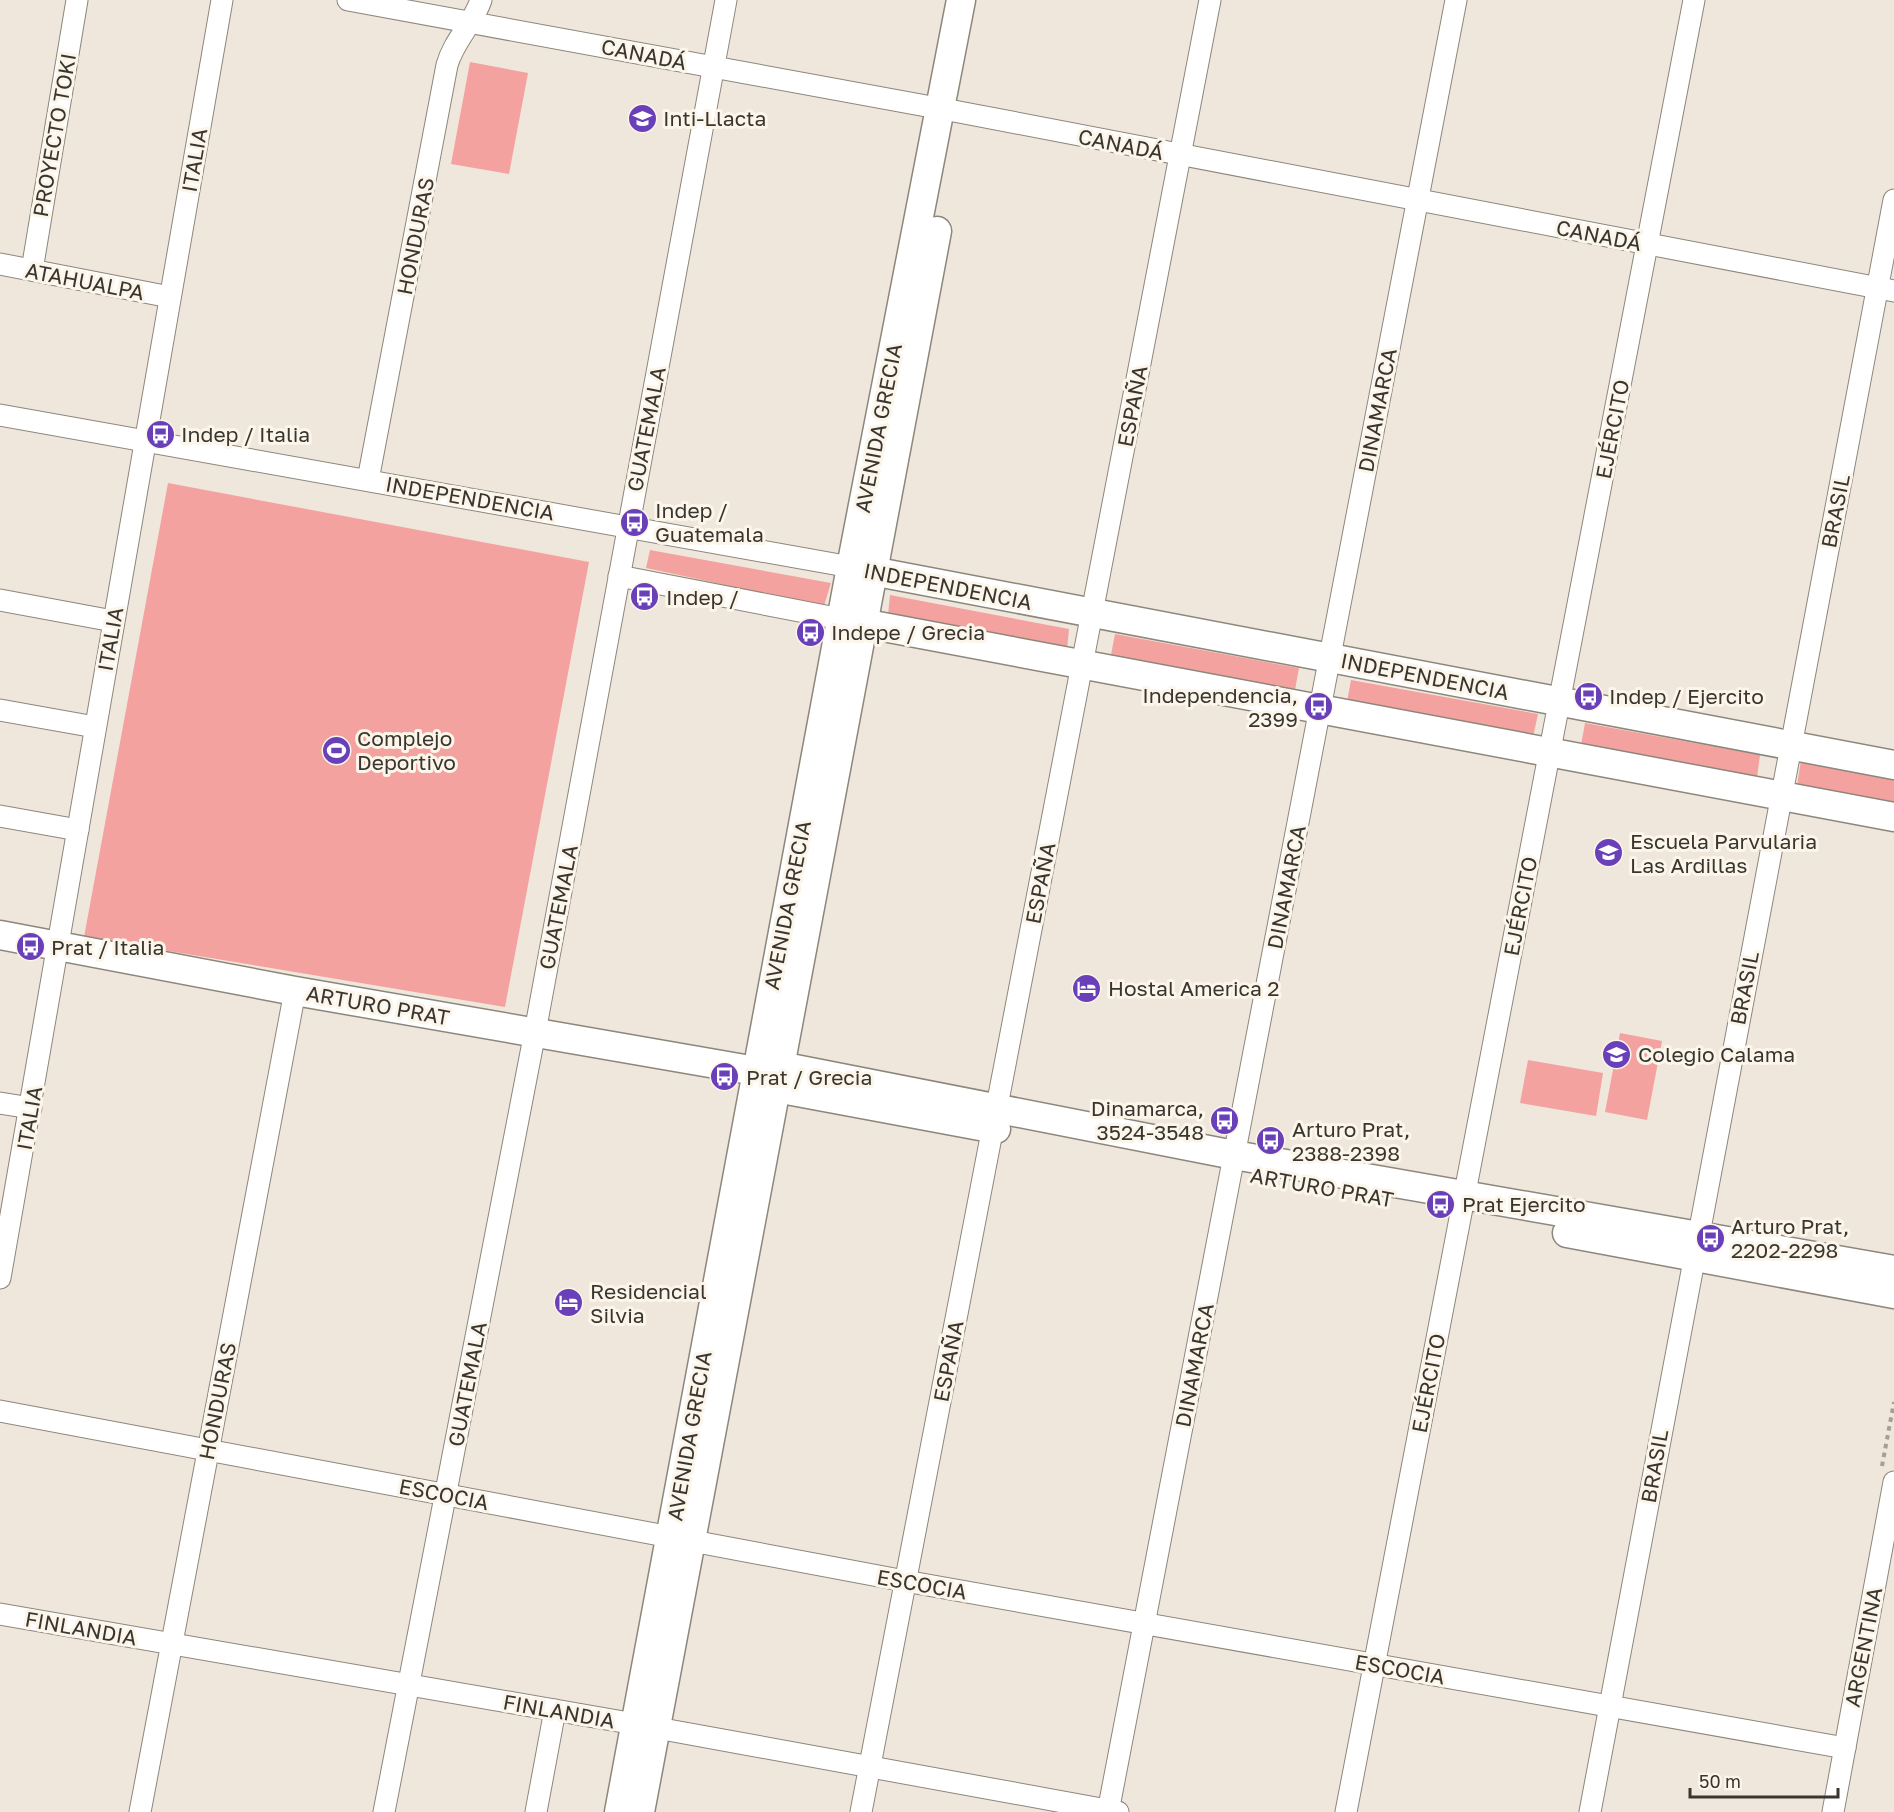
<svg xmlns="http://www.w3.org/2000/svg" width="1894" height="1812" font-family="'Golos Text',sans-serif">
  <rect width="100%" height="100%" fill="#efe7dc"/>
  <g fill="#f4a2a0">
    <polygon points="470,62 528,73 509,174 451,164"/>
    <polygon points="168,483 589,562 505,1007 84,937"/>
    <polygon points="650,550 831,583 824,606 646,568"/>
    <polygon points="890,595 1069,629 1067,650 888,615"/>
    <polygon points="1115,634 1299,668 1295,690 1111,655"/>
    <polygon points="1351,680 1538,714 1533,737 1347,702"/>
    <polygon points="1585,723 1760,755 1757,778 1581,745"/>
    <polygon points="1801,760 1894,778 1894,804 1797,786"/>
    <polygon points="1620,1033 1662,1041 1647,1120 1605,1112"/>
    <polygon points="1528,1060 1603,1073 1596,1116 1520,1103"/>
  </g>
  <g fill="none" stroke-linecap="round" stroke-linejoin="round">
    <defs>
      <g id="street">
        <polyline points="348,0 959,112 1894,291"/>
        <polyline points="0,264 170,297"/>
        <polyline points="32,270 77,0"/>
        <polyline points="0,415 851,567"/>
        <path d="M368 480 447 65C454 40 473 24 481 0"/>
        <polyline points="619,576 841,619"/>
        <polyline points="0,600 113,621"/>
        <polyline points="0,710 95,727"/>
        <polyline points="0,816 78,830"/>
        <polyline points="0,1103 31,1108"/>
        <polyline points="0,1278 222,0"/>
        <polyline points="0,1411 905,1581 1845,1748"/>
        <polyline points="0,1614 635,1724 1118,1812"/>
        <polyline points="140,1812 295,991"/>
        <polyline points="384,1812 535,1032 726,0"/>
        <polyline points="536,1812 555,1710"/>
        <polyline points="861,1812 1210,0"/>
        <polyline points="1108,1812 1456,0"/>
        <polyline points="1346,1812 1694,0"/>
        <polyline points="1590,1812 1894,200"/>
        <polyline points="1833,1812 1894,1482"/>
      </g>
      <g id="secondary">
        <polyline points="856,568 1894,765"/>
        <polyline points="846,620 1894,817"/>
        <polyline points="0,935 295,991 756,1071 780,1066 1234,1155 1894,1270"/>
        <polyline points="762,1076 776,1088 996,1129"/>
        <polyline points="1567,1233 1894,1294"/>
        <polyline points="619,1812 851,567 961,0"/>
        <polyline points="640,1812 937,231"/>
      </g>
    </defs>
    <use href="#street" stroke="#8d867b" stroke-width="23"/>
    <use href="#secondary" stroke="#8d867b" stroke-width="31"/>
    <polyline stroke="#a59f96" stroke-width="4" stroke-dasharray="4.5 4.5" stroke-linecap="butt" points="1882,1466 1894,1402"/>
    <use href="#street" stroke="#fff" stroke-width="21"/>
    <use href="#secondary" stroke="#fff" stroke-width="28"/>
  </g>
  <defs>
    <symbol id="school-disc" viewBox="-11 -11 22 22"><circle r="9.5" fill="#6940b8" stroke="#fcf5e9"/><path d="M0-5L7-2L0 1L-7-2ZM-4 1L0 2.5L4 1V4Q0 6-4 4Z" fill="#fff"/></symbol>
    <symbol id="bus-disc" viewBox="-11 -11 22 22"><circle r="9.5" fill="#6940b8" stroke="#fcf5e9"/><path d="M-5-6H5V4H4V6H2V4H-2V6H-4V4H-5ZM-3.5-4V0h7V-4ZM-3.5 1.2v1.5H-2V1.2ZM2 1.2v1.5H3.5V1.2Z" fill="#fff"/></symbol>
    <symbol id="stadium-disc" viewBox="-11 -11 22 22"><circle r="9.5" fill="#6940b8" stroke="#fcf5e9"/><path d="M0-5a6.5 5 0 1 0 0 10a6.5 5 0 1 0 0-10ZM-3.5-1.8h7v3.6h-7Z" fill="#fff"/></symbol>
    <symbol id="hotel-disc" viewBox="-11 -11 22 22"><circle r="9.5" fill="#6940b8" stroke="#fcf5e9"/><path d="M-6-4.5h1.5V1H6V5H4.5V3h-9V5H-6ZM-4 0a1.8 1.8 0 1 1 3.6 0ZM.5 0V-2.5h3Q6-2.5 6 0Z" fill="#fff"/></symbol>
  </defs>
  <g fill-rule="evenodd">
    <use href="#school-disc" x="626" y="102" width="33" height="33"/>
    <use href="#bus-disc" x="144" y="418" width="33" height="33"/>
    <use href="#bus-disc" x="618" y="506" width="33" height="33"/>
    <use href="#bus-disc" x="628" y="580" width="33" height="33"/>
    <use href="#bus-disc" x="794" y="616" width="33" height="33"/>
    <use href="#bus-disc" x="1572" y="680" width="33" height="33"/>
    <use href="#bus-disc" x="1302" y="690" width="33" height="33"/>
    <use href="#stadium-disc" x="320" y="734" width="33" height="33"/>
    <use href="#school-disc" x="1592" y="836" width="33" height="33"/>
    <use href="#bus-disc" x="14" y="930" width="33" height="33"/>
    <use href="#hotel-disc" x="1070" y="972" width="33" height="33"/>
    <use href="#school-disc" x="1600" y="1038" width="33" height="33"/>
    <use href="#bus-disc" x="708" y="1060" width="33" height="33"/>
    <use href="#bus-disc" x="1208" y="1104" width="33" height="33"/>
    <use href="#bus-disc" x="1254" y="1124" width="33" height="33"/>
    <use href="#bus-disc" x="1424" y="1188" width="33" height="33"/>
    <use href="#bus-disc" x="1694" y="1222" width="33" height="33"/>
    <use href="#hotel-disc" x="552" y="1286" width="33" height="33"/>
  </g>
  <g text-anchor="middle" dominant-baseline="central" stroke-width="6" stroke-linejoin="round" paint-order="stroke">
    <g font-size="21" fill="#393631" stroke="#fcf5e9">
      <text transform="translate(644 54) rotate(11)">CANADÁ</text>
      <text transform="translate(54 135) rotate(-80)">PROYECTO TOKI</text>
      <text transform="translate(1121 144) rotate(11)">CANADÁ</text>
      <text transform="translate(194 160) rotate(-80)">ITALIA</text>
      <text transform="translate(1599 235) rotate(11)">CANADÁ</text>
      <text transform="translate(415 236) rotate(-79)">HONDURAS</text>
      <text transform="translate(85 281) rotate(11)">ATAHUALPA</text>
      <text transform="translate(1132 406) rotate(-79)">ESPAÑA</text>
      <text transform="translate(1377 410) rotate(-79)">DINAMARCA</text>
      <text transform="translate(878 428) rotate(-79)">AVENIDA GRECIA</text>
      <text transform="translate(646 429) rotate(-79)">GUATEMALA</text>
      <text transform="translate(1612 429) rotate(-79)">EJÉRCITO</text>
      <text transform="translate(470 498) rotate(10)">INDEPENDENCIA</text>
      <text transform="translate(1835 511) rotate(-79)">BRASIL</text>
      <text transform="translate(948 586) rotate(11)">INDEPENDENCIA</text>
      <text transform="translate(110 639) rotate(-80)">ITALIA</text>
      <text transform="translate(1425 676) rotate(11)">INDEPENDENCIA</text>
      <text transform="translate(1040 883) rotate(-79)">ESPAÑA</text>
      <text transform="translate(1286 887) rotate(-79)">DINAMARCA</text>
      <text transform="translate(787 905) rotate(-79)">AVENIDA GRECIA</text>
      <text transform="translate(1520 906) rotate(-79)">EJÉRCITO</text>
      <text transform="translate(558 907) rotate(-79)">GUATEMALA</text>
      <text transform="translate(1744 988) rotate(-79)">BRASIL</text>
      <text transform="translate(378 1005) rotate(10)">ARTURO PRAT</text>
      <text transform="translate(29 1118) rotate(-80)">ITALIA</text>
      <text transform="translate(1322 1187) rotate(10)">ARTURO PRAT</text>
      <text transform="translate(948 1361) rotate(-79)">ESPAÑA</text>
      <text transform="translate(1194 1365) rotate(-79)">DINAMARCA</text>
      <text transform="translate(1428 1383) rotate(-79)">EJÉRCITO</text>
      <text transform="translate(467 1384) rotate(-79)">GUATEMALA</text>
      <text transform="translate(217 1401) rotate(-79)">HONDURAS</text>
      <text transform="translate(689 1436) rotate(-80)">AVENIDA GRECIA</text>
      <text transform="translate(1654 1466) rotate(-80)">BRASIL</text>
      <text transform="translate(444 1494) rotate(11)">ESCOCIA</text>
      <text transform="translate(922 1584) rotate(10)">ESCOCIA</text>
      <text transform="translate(81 1628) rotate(10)">FINLANDIA</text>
      <text transform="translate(1863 1647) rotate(-79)">ARGENTINA</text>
      <text transform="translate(1400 1669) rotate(10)">ESCOCIA</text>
      <text transform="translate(559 1711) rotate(10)">FINLANDIA</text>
    </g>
    <g font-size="21" fill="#393631" stroke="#fcf5e9" text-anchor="start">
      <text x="663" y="118">Inti-Llacta</text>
      <text x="181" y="434">Indep / Italia</text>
      <text x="655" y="510">Indep /<tspan x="655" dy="24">Guatemala</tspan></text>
      <text x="666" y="597">Indep /</text>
      <text x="831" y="632">Indepe / Grecia</text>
      <text x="1298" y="695" text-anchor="end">Independencia,<tspan x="1298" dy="24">2399</tspan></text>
      <text x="1609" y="696">Indep / Ejercito</text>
      <text x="357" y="738">Complejo<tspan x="357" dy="24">Deportivo</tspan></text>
      <text x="1630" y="841">Escuela Parvularia<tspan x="1630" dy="24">Las Ardillas</tspan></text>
      <text x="51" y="947">Prat / Italia</text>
      <text x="1108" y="988">Hostal America 2</text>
      <text x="1638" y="1054">Colegio Calama</text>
      <text x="746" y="1077">Prat / Grecia</text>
      <text x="1204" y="1108" text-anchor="end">Dinamarca,<tspan x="1204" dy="24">3524-3548</tspan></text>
      <text x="1292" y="1129">Arturo Prat,<tspan x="1292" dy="24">2388-2398</tspan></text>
      <text x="1462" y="1204">Prat Ejercito</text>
      <text x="1731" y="1226">Arturo Prat,<tspan x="1731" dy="24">2202-2298</tspan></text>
      <text x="590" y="1291">Residencial<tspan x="590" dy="24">Silvia</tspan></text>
    </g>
  </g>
  <path d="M1690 1788v9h148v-9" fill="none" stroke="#393631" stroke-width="3"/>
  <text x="1699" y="1788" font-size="18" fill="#393631" stroke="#fcf5e9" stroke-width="4.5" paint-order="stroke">50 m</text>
</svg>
